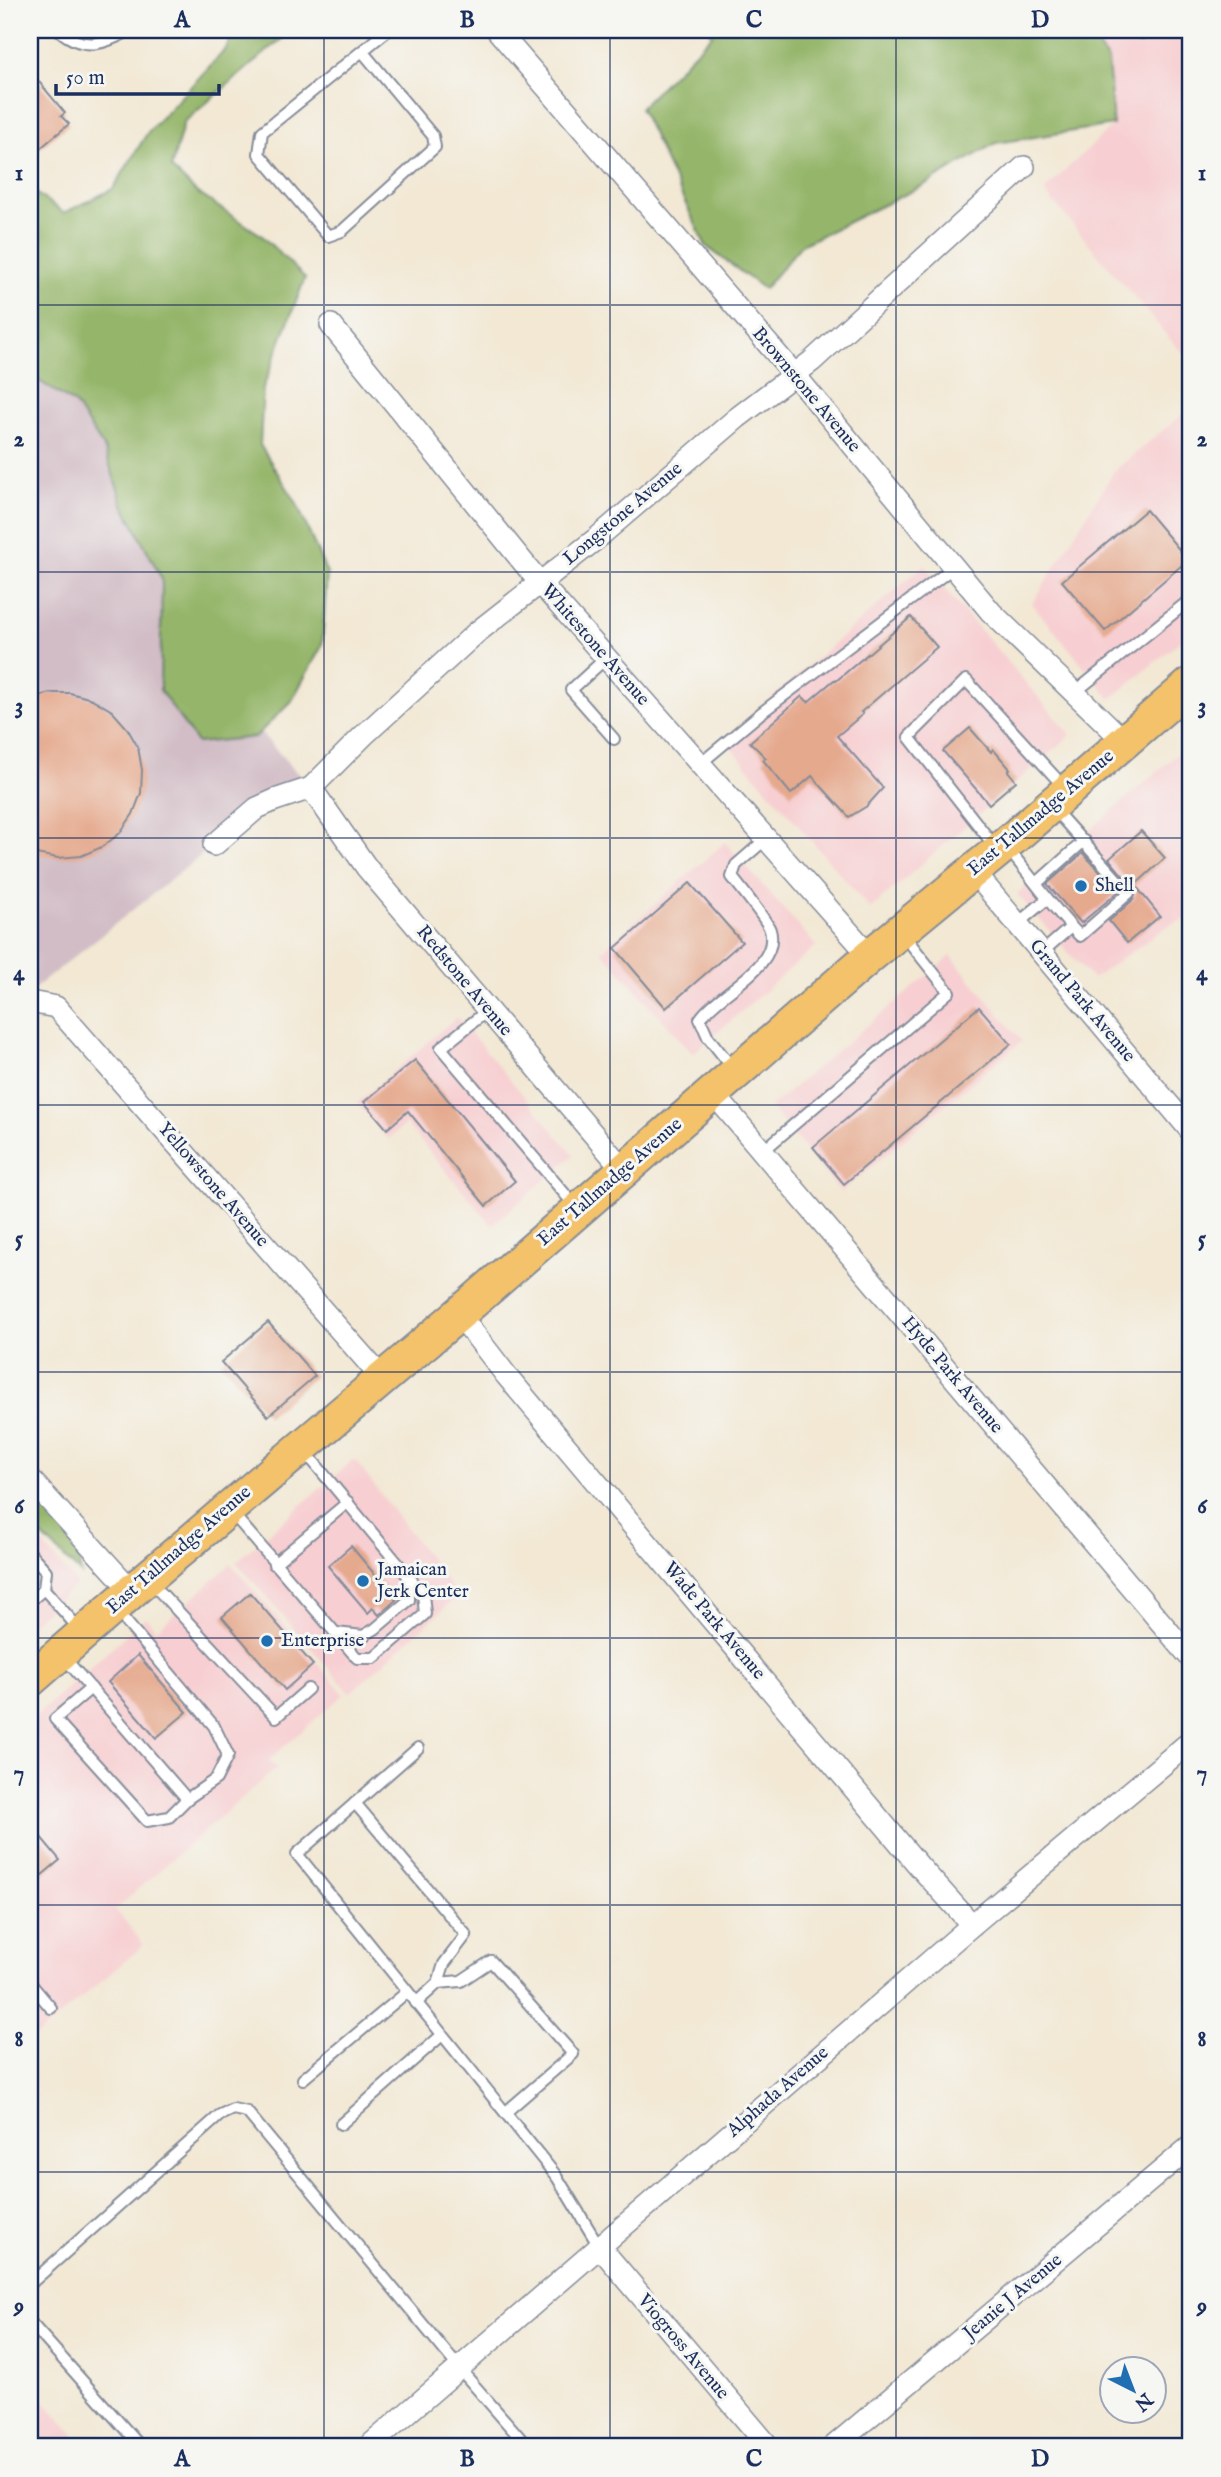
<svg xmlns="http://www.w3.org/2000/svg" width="1221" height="2477" font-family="'IM FELL English',serif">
  <rect width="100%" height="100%" fill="#f6f6f2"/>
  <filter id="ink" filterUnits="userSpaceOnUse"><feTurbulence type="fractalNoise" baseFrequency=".0143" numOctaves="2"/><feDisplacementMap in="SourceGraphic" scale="14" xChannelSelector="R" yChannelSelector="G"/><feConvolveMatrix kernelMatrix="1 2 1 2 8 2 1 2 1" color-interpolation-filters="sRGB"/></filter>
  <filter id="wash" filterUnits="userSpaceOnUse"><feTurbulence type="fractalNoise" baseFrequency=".00686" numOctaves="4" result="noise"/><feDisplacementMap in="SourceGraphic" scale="28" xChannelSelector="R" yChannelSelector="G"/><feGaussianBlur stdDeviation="1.57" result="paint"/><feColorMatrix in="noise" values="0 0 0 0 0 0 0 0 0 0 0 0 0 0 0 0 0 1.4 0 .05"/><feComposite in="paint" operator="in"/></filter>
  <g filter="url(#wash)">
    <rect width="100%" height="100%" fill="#f2e8d4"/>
    <g fill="#f7cfd2">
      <polygon points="1085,30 1191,30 1191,361 1174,344 1044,191 1113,125 1108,60"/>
      <polygon points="1191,407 1191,632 1111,699 1032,604 1114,471"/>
      <polygon points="924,565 1071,735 870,909 724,739"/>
      <polygon points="1191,742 1191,918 1171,924 1092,979 1017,894"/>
      <polygon points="725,842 816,946 693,1054 602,951"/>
      <polygon points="951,956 1022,1041 841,1192 770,1107"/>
      <polygon points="457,1017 574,1155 492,1225 406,1124 388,1139 357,1103"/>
      <polygon points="354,1459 458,1596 350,1693 236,1562"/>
      <polygon points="30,1529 77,1584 30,1625"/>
      <polygon points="231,1564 344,1694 269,1760 277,1768 115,1909 144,1945 30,2041 30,1721 146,1617 156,1630"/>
      <polygon points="30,2385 85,2447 30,2447"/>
    </g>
    <polygon fill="#d2bdc6" points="30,375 75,404 104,448 123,504 162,579 160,690 197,743 255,737 260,732 309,786 209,849 30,992"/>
    <g fill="#95b66b" stroke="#587264" stroke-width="2">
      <polygon points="235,30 292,30 184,122 171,168 196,192 261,235 305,278 263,388 260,445 296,502 327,574 322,646 291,702 255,737 197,743 160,690 162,579 123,504 104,448 75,404 30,375 30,189 64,213 113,189 148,132 226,49"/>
      <polygon points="709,30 1085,30 1108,60 1113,125 996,143 922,186 801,245 764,289 706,246 640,108 712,35"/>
      <polygon points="30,1490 75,1535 81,1574 30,1524"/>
    </g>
    <g id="blocks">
      <g fill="#e5a98d">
        <polygon points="30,71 65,113 61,116 69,124 30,157"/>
        <polygon points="1146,510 1188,560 1105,631 1062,581"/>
        <polygon points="911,617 937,647 861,712 863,714 837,736 883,788 867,806 849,817 812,776 791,794 763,760 766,758 750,742 802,696 808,702 834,680 836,681"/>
        <polygon points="50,693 70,693 92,699 112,711 127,728 138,747 142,770 141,793 133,814 120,833 102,847 81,856 58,858 30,853 30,698"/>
        <polygon points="970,728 991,752 993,749 1010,769 1008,771 1016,781 989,804 943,751"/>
        <polygon points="1141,831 1165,858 1135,885 1160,916 1127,943 1109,921 1134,899 1136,891 1109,859"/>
        <polygon points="1083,853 1118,892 1081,923 1047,884"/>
        <polygon points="690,883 742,942 666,1008 615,948"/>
        <polygon points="979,1007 1011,1044 844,1184 813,1147"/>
        <polygon points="415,1060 515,1181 486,1206 408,1111 387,1129 364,1102"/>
        <polygon points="268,1322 315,1376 268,1416 221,1362"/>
        <polygon points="351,1546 396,1600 379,1615 373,1608 368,1613 328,1566"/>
        <polygon points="250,1593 313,1665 285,1690 222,1617"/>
        <polygon points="138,1655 187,1712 156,1738 108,1682"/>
        <polygon points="30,1824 60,1860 30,1885"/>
      </g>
    </g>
  </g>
  <g filter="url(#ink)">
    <use href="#blocks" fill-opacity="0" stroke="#868c99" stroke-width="2"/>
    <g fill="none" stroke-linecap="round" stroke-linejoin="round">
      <defs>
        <g id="lane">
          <path d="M59 30C83 51 104 45 130 30"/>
          <polyline points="1138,30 1142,33 1145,30"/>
          <polyline points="362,51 433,136 435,147 342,231 328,236 259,154 262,132 388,30"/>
          <polyline points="606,658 571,690 614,739"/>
          <polyline points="1074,693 1191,599"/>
          <polyline points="700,764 761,713 954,567"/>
          <polyline points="996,848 909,737 966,680 1065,788"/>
          <path d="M1007 848C1032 877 1053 909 1080 936L1129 893 1052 807"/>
          <polyline points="1037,883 1084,841"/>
          <polyline points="1017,924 1047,899"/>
          <polyline points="1041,953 1071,927"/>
          <polyline points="488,1010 441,1048 576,1207"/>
          <path d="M735 1071 708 1037 700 1019C717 993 781 967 770 930 768 922 740 887 732 877L736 865 766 839"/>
          <polyline points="763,1151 949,992 902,933"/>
          <polyline points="232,1513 357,1658 374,1658 425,1614 423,1594 303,1449"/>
          <polyline points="30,1553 46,1571 44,1589"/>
          <polyline points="274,1564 348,1502"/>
          <polyline points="149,1580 276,1717 308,1689"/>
          <polyline points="30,1601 44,1589 81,1631"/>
          <polyline points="336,1633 363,1636 375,1629 409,1600 408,1577"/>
          <polyline points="62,1655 187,1799 216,1779 228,1755 214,1726 117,1611"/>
          <polyline points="91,1688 55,1719 147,1821 169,1817 187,1799"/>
          <polyline points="418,1748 297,1854 557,2177 599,2246"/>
          <polyline points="355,1803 466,1935 444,1964 438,1983 416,2003"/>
          <polyline points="30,1983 51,2008"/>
          <polyline points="438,1983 461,1981 491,1961 573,2054 506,2112"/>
          <polyline points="303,2079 407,1992"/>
          <polyline points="341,2124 442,2035"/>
          <polyline points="30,2284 220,2115 233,2109 247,2112 459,2368 528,2447"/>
          <polyline points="30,2322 141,2447"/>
        </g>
        <g id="street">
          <polyline points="497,30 794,374 991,612 1124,741"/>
          <polyline points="331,325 540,583 870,956"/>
          <polyline points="311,788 367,868 623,1169"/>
          <polyline points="214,845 257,808 275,800 311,788 364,735 476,633 596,539 737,418 812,361 1024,167"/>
          <polyline points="973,871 1191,1131"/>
          <polyline points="30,1002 56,1007 382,1378"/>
          <polyline points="713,1093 1191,1658"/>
          <polyline points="459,1314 506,1375 919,1866 972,1925"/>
          <polyline points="30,1479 132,1591"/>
          <polyline points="599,2246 769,2447"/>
          <polyline points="368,2447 972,1925 1191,1741"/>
          <polyline points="833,2447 1191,2146"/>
        </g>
        <polyline id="primary" points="30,1680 132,1591 459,1314 870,956 1005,845 1191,684"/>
      </defs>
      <use href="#lane" stroke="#868c99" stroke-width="14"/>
      <use href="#street" stroke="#868c99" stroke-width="24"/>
      <use href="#primary" stroke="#868c99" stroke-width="37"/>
      <use href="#lane" stroke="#fff" stroke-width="10"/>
      <use href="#street" stroke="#fff" stroke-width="21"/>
      <use href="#primary" stroke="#f3c26a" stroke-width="33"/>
    </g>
  </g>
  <path fill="none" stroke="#1b2f5e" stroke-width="2" stroke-opacity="0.55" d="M324 30V2447M610 30V2447M896 30V2447M30 305H1191M30 572H1191M30 838H1191M30 1105H1191M30 1372H1191M30 1638H1191M30 1905H1191M30 2172H1191"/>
  <g fill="#1f6fb2" stroke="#f6f6f2" stroke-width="2.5">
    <circle cx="1081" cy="886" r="7"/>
    <circle cx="363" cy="1581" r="7"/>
    <circle cx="267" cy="1641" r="7"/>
  </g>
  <g text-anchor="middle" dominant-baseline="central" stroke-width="6" stroke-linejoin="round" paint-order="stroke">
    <g font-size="19" fill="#1b2f5e" stroke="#f6f6f2">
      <text transform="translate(806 390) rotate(50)">Brownstone Avenue</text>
      <text transform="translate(623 514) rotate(-40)">Longstone Avenue</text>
      <text transform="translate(595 645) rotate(49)">Whitestone Avenue</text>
      <text transform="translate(1041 813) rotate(-40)">East Tallmadge Avenue</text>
      <text transform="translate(464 981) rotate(50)">Redstone Avenue</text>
      <text transform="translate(1082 1001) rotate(50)">Grand Park Avenue</text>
      <text transform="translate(610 1182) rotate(-41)">East Tallmadge Avenue</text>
      <text transform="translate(213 1185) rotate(49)">Yellowstone Avenue</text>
      <text transform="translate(952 1375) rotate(50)">Hyde Park Avenue</text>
      <text transform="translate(179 1550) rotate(-41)">East Tallmadge Avenue</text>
      <text transform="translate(714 1621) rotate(50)">Wade Park Avenue</text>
      <text transform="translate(778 2092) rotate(-41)">Alphada Avenue</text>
      <text transform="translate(1013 2297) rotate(-40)">Jeanie J Avenue</text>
      <text transform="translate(683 2347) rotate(50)">Viogross Avenue</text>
    </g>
    <g font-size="19" fill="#1b2f5e" stroke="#f6f6f2" text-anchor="start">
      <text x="1095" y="886">Shell</text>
      <text x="377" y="1570">Jamaican<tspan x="377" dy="22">Jerk Center</tspan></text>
      <text x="281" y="1641">Enterprise</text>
    </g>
  </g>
  <rect width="1221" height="2477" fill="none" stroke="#f6f6f2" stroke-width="77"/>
  <g transform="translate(1133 2390) rotate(138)"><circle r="33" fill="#f6f6f2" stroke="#9ea6b7" stroke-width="2"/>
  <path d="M0-5L12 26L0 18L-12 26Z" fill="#1f6fb2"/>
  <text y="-10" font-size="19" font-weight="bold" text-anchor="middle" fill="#1b2f5e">N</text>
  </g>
  <path d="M56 84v10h163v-10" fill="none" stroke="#1b2f5e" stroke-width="3.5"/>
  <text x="66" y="84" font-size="21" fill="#1b2f5e" stroke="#f6f6f2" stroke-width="5" paint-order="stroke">50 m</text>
  <rect x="38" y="38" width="1144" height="2400" fill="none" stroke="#1b2f5e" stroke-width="2.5"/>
  <g font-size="23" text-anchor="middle" font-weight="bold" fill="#1b2f5e">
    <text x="182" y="27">A</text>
    <text x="467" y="27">B</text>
    <text x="754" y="27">C</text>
    <text x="1040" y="27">D</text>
    <text x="19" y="180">1</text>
    <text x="1202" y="180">1</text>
    <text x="19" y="446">2</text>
    <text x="1202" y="446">2</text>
    <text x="19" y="713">3</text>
    <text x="1202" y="713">3</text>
    <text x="19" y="980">4</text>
    <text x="1202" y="980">4</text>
    <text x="19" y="1246">5</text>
    <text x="1202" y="1246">5</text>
    <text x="19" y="1513">6</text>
    <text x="1202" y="1513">6</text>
    <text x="19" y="1780">7</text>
    <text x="1202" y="1780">7</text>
    <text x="19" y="2046">8</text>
    <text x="1202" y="2046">8</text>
    <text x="19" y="2313">9</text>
    <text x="1202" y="2313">9</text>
    <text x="182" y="2466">A</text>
    <text x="467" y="2466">B</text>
    <text x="754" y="2466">C</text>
    <text x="1040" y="2466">D</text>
  </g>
</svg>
